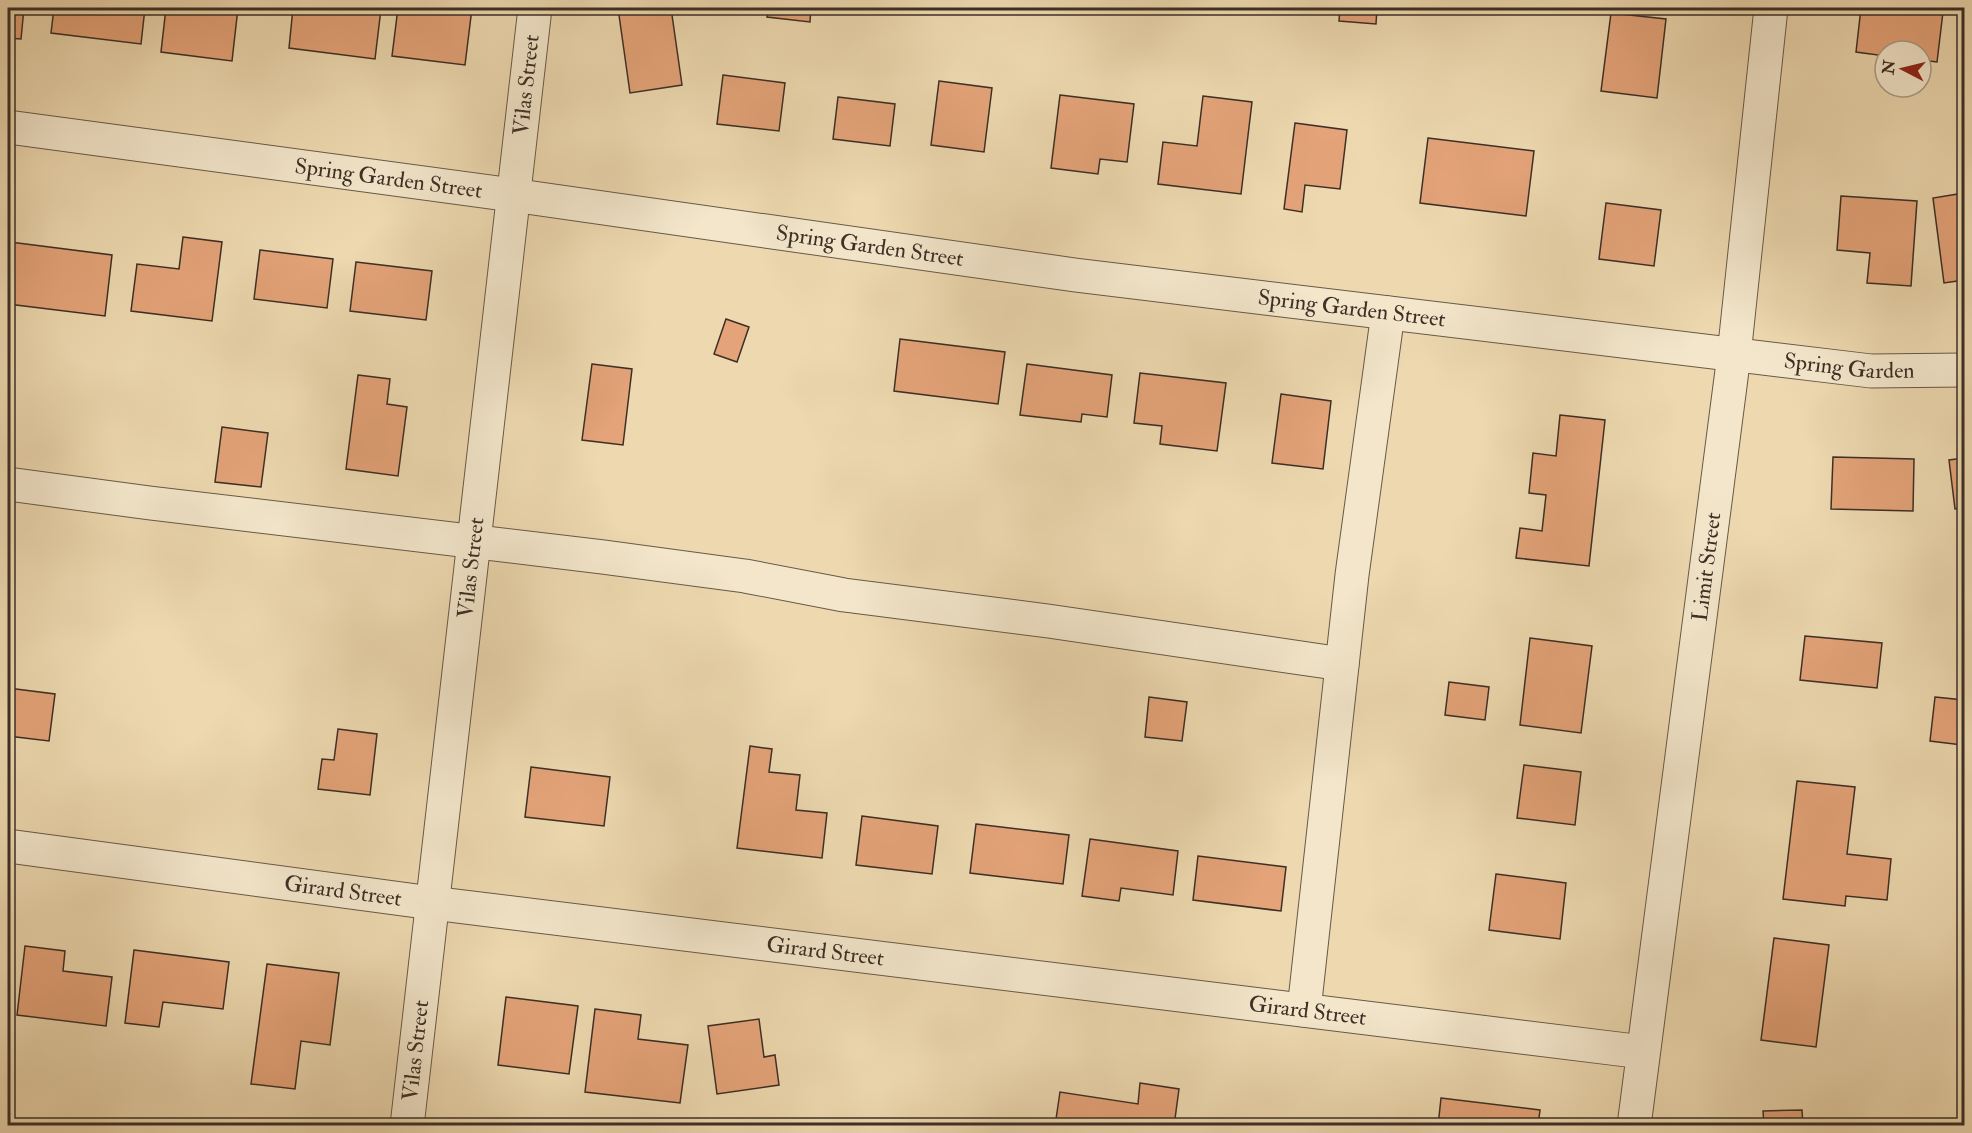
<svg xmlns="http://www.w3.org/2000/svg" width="1972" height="1133" font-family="'IM FELL Double Pica',serif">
  <rect width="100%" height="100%" fill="#edd8af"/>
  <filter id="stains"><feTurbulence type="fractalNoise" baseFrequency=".00333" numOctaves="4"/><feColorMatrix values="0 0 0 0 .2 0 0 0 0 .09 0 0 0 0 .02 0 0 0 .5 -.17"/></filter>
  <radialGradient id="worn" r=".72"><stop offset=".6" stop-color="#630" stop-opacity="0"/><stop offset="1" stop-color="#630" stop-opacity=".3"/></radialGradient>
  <g fill="#e4a378" stroke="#3b2f26" stroke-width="1.5">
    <polygon points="8,8 24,8 21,39 8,38"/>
    <polygon points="54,8 145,8 141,44 51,33"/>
    <polygon points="166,8 238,8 232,61 161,52"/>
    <polygon points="293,8 381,9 375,59 289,48"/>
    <polygon points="398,8 472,8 465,65 392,56"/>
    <polygon points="618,8 671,8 682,85 630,93"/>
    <polygon points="769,8 811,8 810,22 767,17"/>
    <polygon points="1340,8 1377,8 1376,24 1339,21"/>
    <polygon points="1861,8 1908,8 1943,12 1937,62 1921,60 1921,51 1885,51 1885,56 1856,52"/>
    <polygon points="1611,13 1666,19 1657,98 1601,91"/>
    <polygon points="723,75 785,83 779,131 717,124"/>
    <polygon points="939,81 992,88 984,152 931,145"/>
    <polygon points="1060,95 1134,104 1127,162 1100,159 1098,174 1051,168"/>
    <polygon points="1203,96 1252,102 1241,194 1158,184 1163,142 1197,146"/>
    <polygon points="838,97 895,104 890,146 833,139"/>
    <polygon points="1295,123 1347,130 1340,189 1305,185 1302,212 1284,209"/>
    <polygon points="1428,138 1534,151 1526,216 1420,203"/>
    <polygon points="1964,193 1964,280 1944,283 1933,198"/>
    <polygon points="1841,196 1917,201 1911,286 1867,283 1870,253 1837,250"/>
    <polygon points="1606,203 1661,210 1654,266 1599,259"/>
    <polygon points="183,237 222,242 212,321 131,311 137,264 179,269"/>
    <polygon points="10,242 112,255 105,316 8,304 8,266"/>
    <polygon points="260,250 333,259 327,308 254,299"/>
    <polygon points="356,262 432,271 426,320 350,311"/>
    <polygon points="726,319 749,327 737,362 714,354"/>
    <polygon points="900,339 1005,352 998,404 894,391"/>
    <polygon points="592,364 632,369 623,445 582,440"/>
    <polygon points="1027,364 1112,375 1107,417 1082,414 1081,422 1020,415"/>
    <polygon points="1140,373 1226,383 1217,451 1160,444 1162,426 1134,423"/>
    <polygon points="358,375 390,379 387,404 407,407 398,476 346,469"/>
    <polygon points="1281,394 1331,401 1323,469 1272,463"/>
    <polygon points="1560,415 1605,420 1589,566 1516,558 1520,528 1542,531 1546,495 1529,493 1533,453 1556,456"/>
    <polygon points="222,427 268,433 261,487 215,482"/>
    <polygon points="1833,457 1914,459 1913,511 1831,509"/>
    <polygon points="1964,458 1964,508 1955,509 1949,460"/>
    <polygon points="1805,636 1882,643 1877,688 1800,680"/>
    <polygon points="1530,638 1592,646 1581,733 1520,725"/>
    <polygon points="1449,682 1489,687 1485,720 1445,715"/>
    <polygon points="8,688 55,694 49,741 8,736"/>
    <polygon points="1149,697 1187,702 1182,741 1145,737"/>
    <polygon points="1935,697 1964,700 1962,745 1930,741"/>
    <polygon points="338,729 377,734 370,795 318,789 322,759 334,760"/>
    <polygon points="750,746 772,749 769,772 800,775 796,810 827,813 822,858 737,848"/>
    <polygon points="1524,765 1581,772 1575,825 1517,818"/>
    <polygon points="531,767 610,777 604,826 525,817"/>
    <polygon points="1797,781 1855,787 1847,854 1891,859 1887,900 1846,896 1845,906 1783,899"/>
    <polygon points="862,816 938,826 932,874 856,865"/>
    <polygon points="976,824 1069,835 1063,884 970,873"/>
    <polygon points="1090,839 1178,851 1173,895 1121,888 1119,901 1082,896"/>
    <polygon points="1198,856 1286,867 1281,911 1193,900"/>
    <polygon points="1496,874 1566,883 1560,939 1489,930"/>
    <polygon points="1774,938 1829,945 1816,1047 1761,1040"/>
    <polygon points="25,946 65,951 63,971 112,977 106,1026 17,1015"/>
    <polygon points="134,950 229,962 223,1009 163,1002 159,1027 125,1023"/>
    <polygon points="267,964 339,973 330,1045 301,1041 295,1089 251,1084"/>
    <polygon points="506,997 578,1006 569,1074 498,1065"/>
    <polygon points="595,1009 641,1015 638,1039 688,1045 680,1103 585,1092"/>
    <polygon points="759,1019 764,1057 775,1055 779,1085 717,1094 708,1026"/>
    <polygon points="1140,1083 1179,1089 1174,1126 1055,1126 1060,1092 1138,1104"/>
    <polygon points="1441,1098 1540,1110 1538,1126 1438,1126"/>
    <polygon points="1802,1110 1803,1126 1764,1126 1763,1111"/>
  </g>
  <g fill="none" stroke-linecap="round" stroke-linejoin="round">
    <defs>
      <g id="minor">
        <path id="s1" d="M8 127 512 195 1075 275 1871 371 1964 370"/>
        <polyline points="8,484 150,503 603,557 745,576 844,595 1048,621 1342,664"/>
        <path id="s2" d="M8 846 432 903 1643 1052"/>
        <polyline points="1304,1010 1352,575 1388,313"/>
        <path id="s3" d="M407 1126 535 8"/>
        <path id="s4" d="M1634 1126 1734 355 1771 8"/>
      </g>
    </defs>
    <use href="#minor" stroke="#685948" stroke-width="35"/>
    <use href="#minor" stroke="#f3e6cb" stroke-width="33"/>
  </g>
  <g text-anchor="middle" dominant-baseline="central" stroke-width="4.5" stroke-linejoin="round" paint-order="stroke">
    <g font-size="22" fill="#3b2f26" stroke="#f3e6cb">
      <text stroke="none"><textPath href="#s3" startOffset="1048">Vilas Street</textPath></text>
      <text stroke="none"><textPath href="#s1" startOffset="384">Spring Garden Street</textPath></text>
      <text stroke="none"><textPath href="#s1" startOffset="870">Spring Garden Street</textPath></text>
      <text stroke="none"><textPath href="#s1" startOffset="1356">Spring Garden Street</textPath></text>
      <text stroke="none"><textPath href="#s1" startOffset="1857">Spring Garden</textPath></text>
      <text stroke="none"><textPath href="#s3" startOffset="562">Vilas Street</textPath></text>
      <text stroke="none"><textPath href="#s4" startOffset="564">Limit Street</textPath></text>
      <text stroke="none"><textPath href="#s2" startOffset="338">Girard Street</textPath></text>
      <text stroke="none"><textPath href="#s2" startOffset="824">Girard Street</textPath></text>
      <text stroke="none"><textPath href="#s2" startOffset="1310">Girard Street</textPath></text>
      <text stroke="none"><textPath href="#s3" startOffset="76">Vilas Street</textPath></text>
    </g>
  </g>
  <rect width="1972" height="1133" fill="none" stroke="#edd8af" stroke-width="30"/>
  <rect x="9" y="9" width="1954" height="1115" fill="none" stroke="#3b2f26" stroke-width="3"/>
  <rect x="15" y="15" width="1942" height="1103" fill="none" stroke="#3b2f26" stroke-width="1.5"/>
  <g transform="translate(1903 69) rotate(277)"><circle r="28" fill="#f3e6cb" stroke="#a99d89" stroke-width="1.5"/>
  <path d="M0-4.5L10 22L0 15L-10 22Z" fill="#8f2418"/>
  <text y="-9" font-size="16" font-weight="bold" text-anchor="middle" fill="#3b2f26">N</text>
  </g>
  <rect width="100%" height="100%" filter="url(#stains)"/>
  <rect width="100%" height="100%" fill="url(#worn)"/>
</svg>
